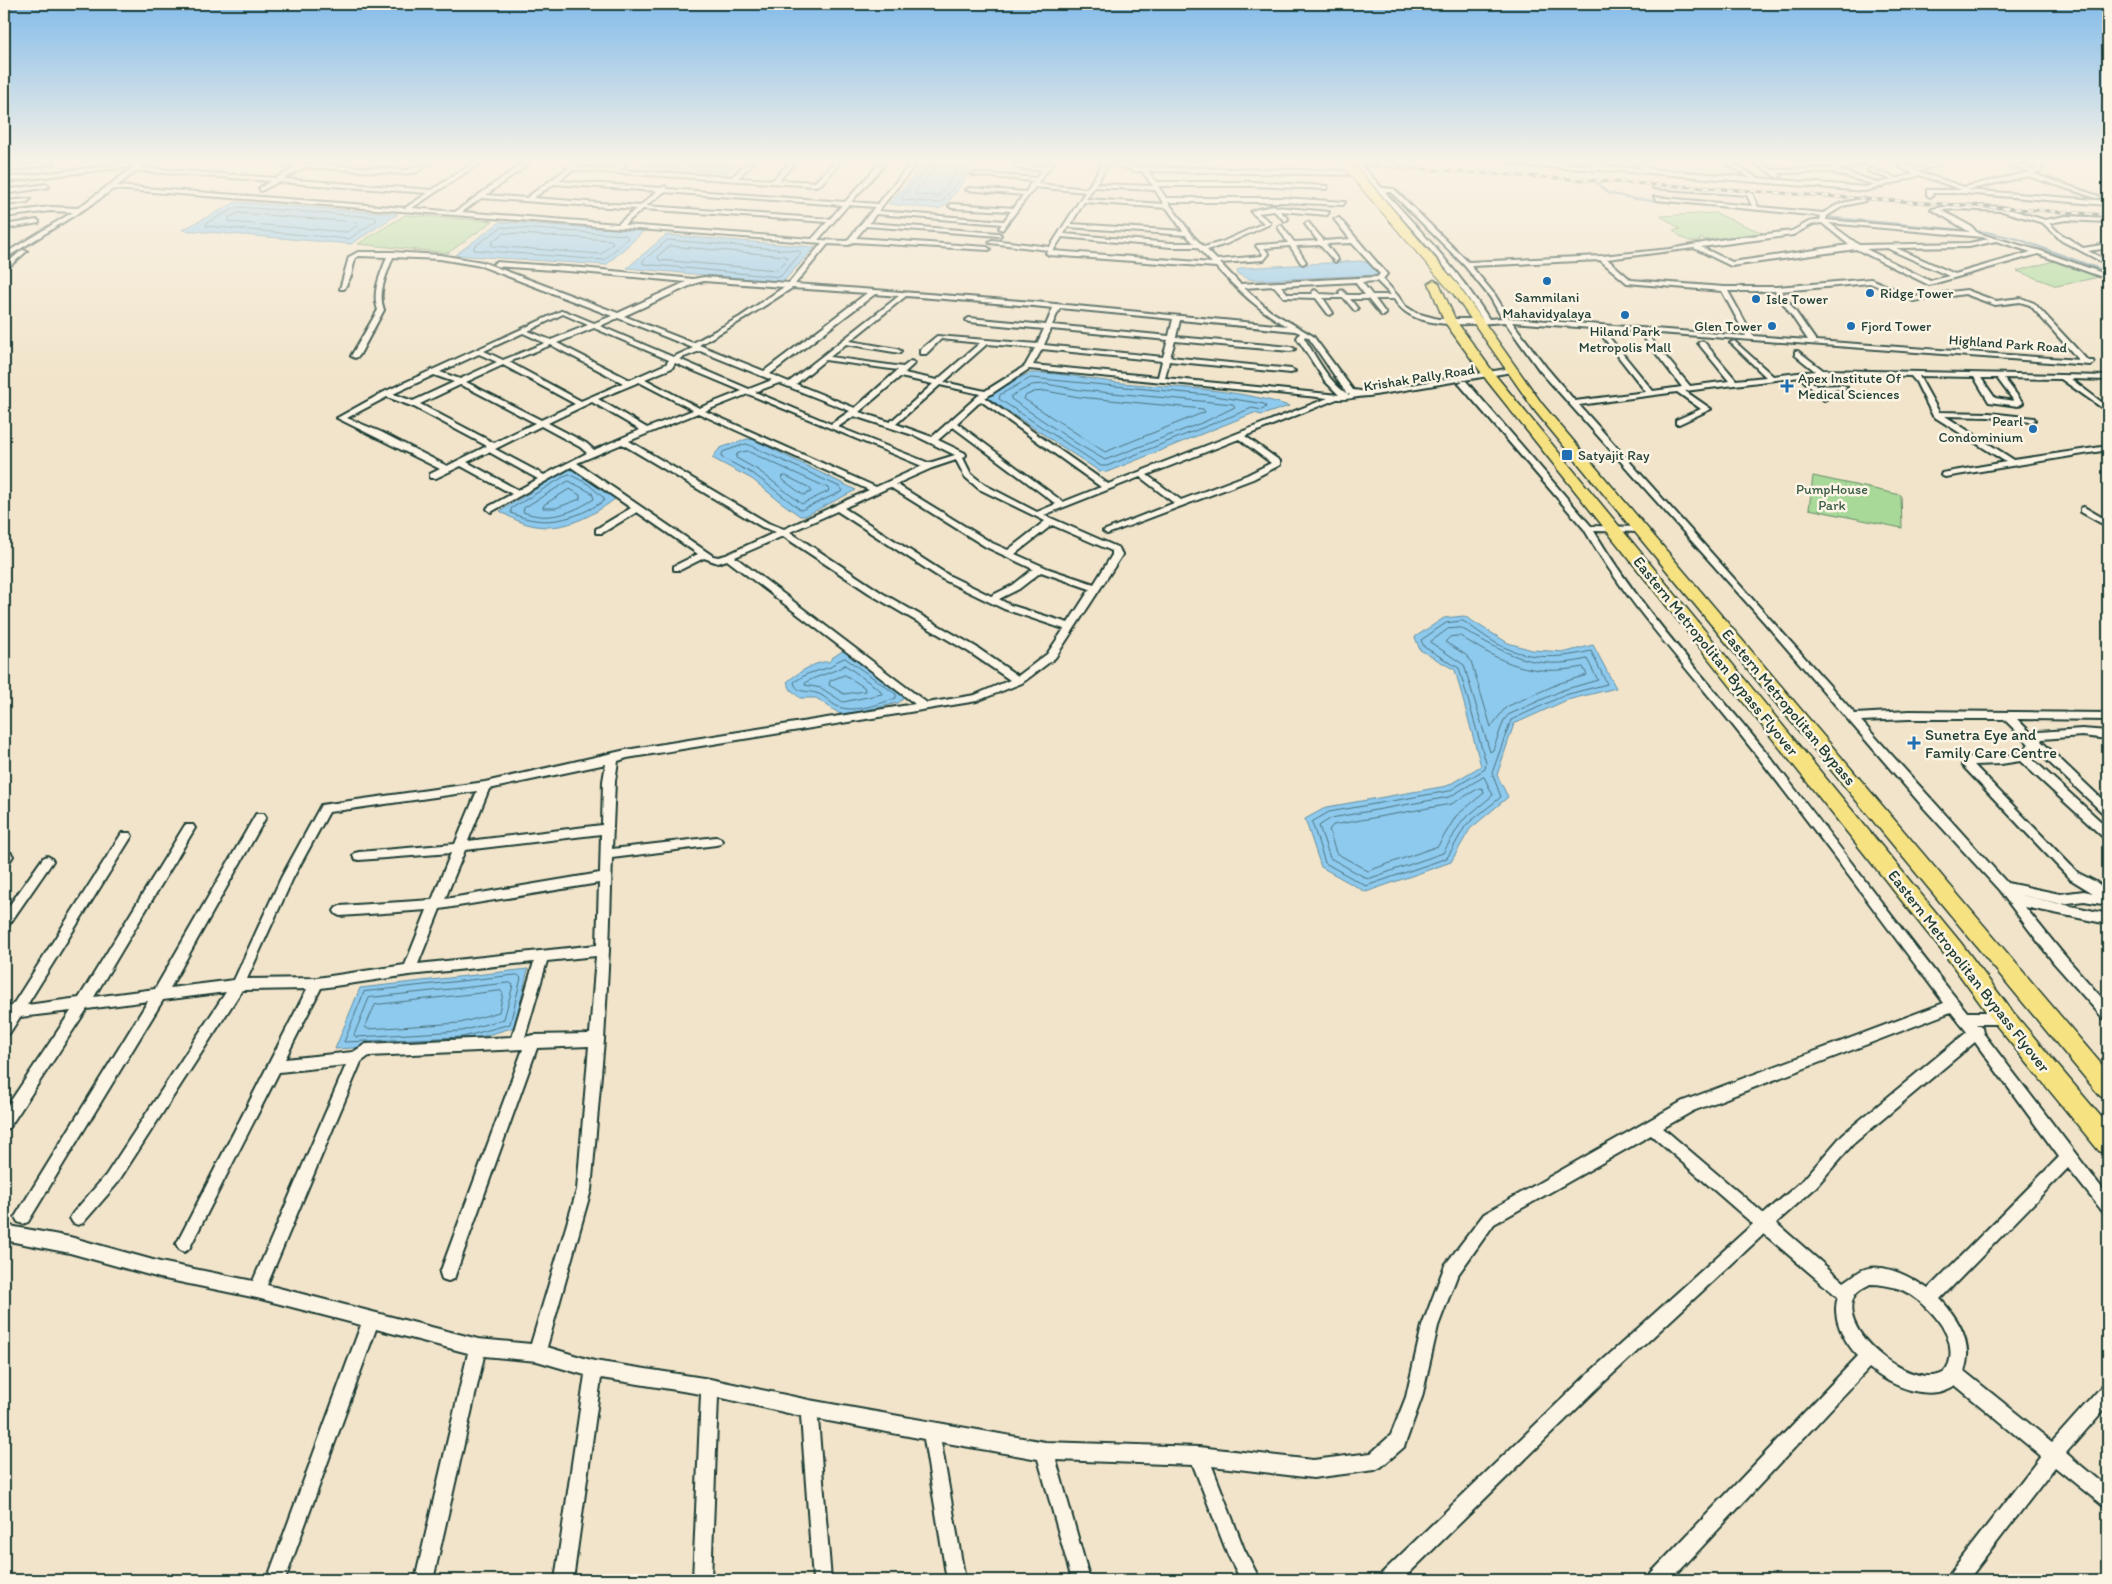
<svg xmlns="http://www.w3.org/2000/svg" width="2112" height="1584" font-family="Itim,sans-serif">
  <rect width="100%" height="100%" fill="#f1e4ca"/>
  <filter id="ink" filterUnits="userSpaceOnUse"><feTurbulence type="fractalNoise" baseFrequency=".02" numOctaves="2"/><feDisplacementMap in="SourceGraphic" scale="10" xChannelSelector="R" yChannelSelector="G"/><feConvolveMatrix kernelMatrix="1 2 1 2 8 2 1 2 1" color-interpolation-filters="sRGB"/></filter>
  <g filter="url(#ink)">
    <g fill="#a8d999" stroke="#648b66">
      <path d="M1715 213 1763 233 1705 240 1700 238V241C1687 243 1682 238 1673 230L1680 229 1661 216Z"/>
      <polygon points="405,215 493,221 448,253 358,244"/>
      <polygon points="2054,261 2099,277 2057,286 2017,271"/>
      <polygon points="1813,476 1901,495 1902,528 1809,509"/>
    </g>
    <g fill="#8ec9ee" stroke="#6291a4">
      <polygon points="648,163 736,163 727,173 643,166"/>
      <polygon points="926,163 977,163 947,204 939,209 888,204"/>
      <polygon points="236,202 398,214 351,244 182,230"/>
      <polygon points="500,222 644,231 606,265 455,255"/>
      <polygon points="666,235 815,247 783,282 627,268"/>
      <polygon points="1361,261 1372,264 1379,272 1377,275 1260,280 1248,279 1238,274 1237,270 1243,268"/>
      <path d="M1030 373C1061 372 1092 380 1122 383 1177 388 1235 388 1289 406L1262 415 1254 413 1107 472 1099 471 988 398 990 395 1019 378Z"/>
      <polygon points="747,439 754,440 856,490 805,516 800,516 778,500 752,479 712,458 720,448"/>
      <path d="M569 469 581 473 599 485 615 499C577 527 542 539 500 511Z"/>
      <polygon points="1464,616 1508,643 1532,650 1566,652 1593,645 1616,688 1567,700 1514,724 1497,775 1508,797 1470,829 1451,862 1366,892 1321,867 1305,819 1327,807 1447,786 1481,766 1455,670 1420,650 1415,637 1444,618"/>
      <path d="M844 650 905 695 904 698 898 703 857 712 840 714 816 698H800L791 690 787 682C796 674 817 660 829 662L832 658Z"/>
      <polygon points="528,969 515,1027 464,1042 335,1049 360,988"/>
    </g>
    <g fill="none" stroke-linecap="round" stroke-linejoin="round">
      <g stroke="#4b757e" stroke-width="1">
        <polyline points="667,163 724,167 729,163"/>
        <polyline points="929,163 928,168 902,196 903,200 938,203 943,201 971,163"/>
        <polyline points="935,163 933,171 915,191 916,195 939,196 963,163"/>
        <polygon points="238,207 375,217 377,220 349,239 206,226 207,223"/>
        <polygon points="239,213 355,222 358,225 347,232 229,222 229,218"/>
        <polygon points="502,227 626,235 628,238 604,260 474,250 474,247"/>
        <polygon points="504,233 611,240 613,243 601,254 492,246 492,242"/>
        <polygon points="668,240 799,251 801,253 780,277 643,264 643,261"/>
        <polygon points="670,246 786,256 788,259 777,270 659,260 658,256"/>
        <polygon points="1031,378 1209,395 1264,404 1266,407 1262,410 1252,408 1107,466 1101,466 999,399 1000,395"/>
        <polygon points="1046,384 1080,390 1233,404 1235,407 1204,422 1105,460 1076,443 1011,399 1011,396 1032,385"/>
        <polygon points="1046,391 1079,397 1203,409 1205,412 1105,452 1024,399 1025,396 1034,392"/>
        <polygon points="747,444 840,487 843,491 801,510 755,475 721,457 723,452"/>
        <polygon points="747,451 828,488 829,491 802,504 758,470 736,458 737,454"/>
        <path d="M569 474 588 484 604 498V501C574 520 544 528 511 513V509Z"/>
        <polygon points="786,476 810,488 811,492 803,495 783,480 782,477"/>
        <path d="M569 481 592 493 594 499C572 513 549 522 523 512L524 508Z"/>
        <polygon points="570,489 580,495 580,499 556,508 543,508 544,505"/>
        <path d="M1463 621C1477 630 1491 642 1506 648 1533 660 1563 658 1591 651L1607 684 1565 695 1511 720 1492 773 1501 797 1466 825 1447 858 1366 886 1325 863 1312 822 1329 812 1449 791 1485 769 1486 763 1459 668 1424 647 1421 640 1446 623Z"/>
        <path d="M1461 628C1504 653 1535 672 1587 659L1598 680 1563 690 1508 715 1504 720 1493 750 1490 752 1464 665 1430 642 1448 629Z"/>
        <path d="M1460 636C1504 664 1529 677 1583 667L1587 675 1560 683 1506 707 1491 727 1471 661 1466 655 1445 642 1450 637Z"/>
        <path d="M845 658 896 694V698C880 704 855 713 839 707 830 704 825 695 816 693 806 690 797 694 794 682L807 674 831 667 836 662Z"/>
        <path d="M845 665 880 690 882 694 843 702 821 688 805 685 806 682C819 675 833 673 845 665Z"/>
        <polygon points="845,675 864,687 865,691 844,694 829,685 830,681"/>
        <polygon points="1484,777 1493,795 1462,821 1443,853 1368,879 1330,858 1319,826 1331,818 1449,797"/>
        <polygon points="1480,788 1483,789 1484,793 1456,816 1438,846 1368,871 1336,853 1329,830 1333,825 1451,804"/>
        <polygon points="518,975 521,978 510,1024 463,1037 344,1042 364,992"/>
        <polygon points="510,983 513,985 504,1019 462,1031 356,1037 354,1035 369,998"/>
        <polygon points="501,991 503,994 499,1012 460,1023 368,1029 365,1027 375,1005"/>
      </g>
      <g stroke="#6291a4" stroke-width="2">
        <polyline points="1564,163 1575,164"/>
        <polyline points="1591,170 1594,173"/>
        <polyline points="1596,182 1608,193 1635,199 1986,232 2018,239 2108,272"/>
      </g>
      <defs>
        <g id="street">
          <polygon points="40,163 55,163 4,172 4,168"/>
          <path d="M136 163H145L141 168 276 178 298 166 275 163H303L404 170C414 169 421 163 431 163L417 172 404 174 305 167 283 179 432 190 473 163H480L412 208 455 212 523 163H530L486 195 526 198 575 163H582L577 167 614 169 622 163H628L620 170 732 177 747 163H753L738 178 773 180 789 163H795L779 180 815 182 834 163H840L821 184 815 186 573 170 558 181 661 188 665 186 667 189 845 202 880 163H886L851 202 878 204 911 163H917L878 211 1004 221 1011 211 952 208 949 206 952 204 1014 208 1023 195 966 190 969 188 1026 192 1030 184 1034 181 972 175 975 173 1036 178 1042 170 1021 169 1015 166 1016 163H1022V165L1044 167 1047 163H1053L1037 184 1087 189 1103 163H1109L1096 184 1153 186 1142 171H1135L1111 163H1120L1135 167 1361 171 1353 163H1359L1382 188 1394 189 1468 262 1602 256 1670 249 1725 239 1792 231 1809 222 1820 220 1821 216 1656 200 1654 197 1752 206 1747 195 1653 188 1655 185 1749 191 1752 193 1758 207 1823 213 1839 204 1863 198 1865 201 1843 206 1827 216 1826 220 1970 232 1931 209 1957 205 2002 207 2045 220 2066 216 2108 218V222L2066 220 2049 223 2058 232 2083 248 2108 244V248L2088 251 2108 261V265L2062 241 2043 223 2002 211 1957 209 1941 210 1972 227 1977 233 2041 251 2108 275V279L2038 254 1929 285 1856 249 1731 266 1694 248 1607 259 1631 280 1724 287H1777L1871 279 1914 297 1966 290 1996 301 2021 298 2034 303 2088 361H2093L2094 363 2090 365 1512 322 1546 367 1575 401 1646 392 1600 333 1599 332 1602 330 1604 331 1653 391 1682 387 1645 339 1648 337 1650 338 1690 386 1729 381 1698 343 1702 341 1704 342 1736 380 1766 377 1732 344 1730 343 1734 341 1773 376 1815 371 1795 355V351H1798L1823 370 2108 376V380L2071 379 2108 407V412L2061 379 2004 378 2023 403 2018 406 1989 402 1974 377 1919 376 1939 412 1989 413 2034 418 2035 420 2031 422 1989 417 1945 416 2014 460 2108 446V450L1945 477 1941 475 1942 473 2006 462 1933 416 1916 382 1911 376 1821 374 1807 376 1816 386 1843 385 1847 387 1843 389 1821 390 1828 398 1824 400 1800 377 1685 391 1711 409 1679 424H1676V420L1701 409 1677 392 1579 405 1855 714 1909 711 2108 713V720L2017 719 2033 735 2038 732 2082 729 2108 731V739L2082 736 2042 739 2041 741 2108 805V815L2104 814 2036 750 2029 756 2108 828V839L2104 838 2020 761 2001 764 1974 765 2078 873 2096 882 2108 891V905L2084 901 2060 904 2016 894 2108 914V924L2025 907 2064 955 2108 1005V1020L2103 1018 2054 963 1999 890 1924 808 1764 622 1540 371 1505 322C1472 324 1412 332 1394 299H1375L1386 314 1383 316 1381 315 1368 299H1350L1358 309 1355 311 1344 298H1323L1333 313 1330 315 1328 314 1316 298 1284 297 1274 286 1244 288 1270 311 1313 336 1353 390 1369 392 1512 368 1516 370 1512 372 1369 396C1357 396 1349 400 1337 399L1245 436 1280 461V465L1253 479 1110 533 1107 534 1103 531 1174 503 1140 477 1044 515 1119 548 1122 555 1055 658 1022 683 977 701 627 758 618 761 615 781 612 849 716 837 720 838 722 841 720 844 716 845 612 858 609 950 604 1040 591 1190 547 1347 594 1361 710 1379 809 1400 1045 1442 1199 1447 1313 1460 1371 1453 1391 1435 1406 1397 1422 1326 1445 1265 1484 1214 1683 1101 1944 1003C1875 911 1807 818 1735 728 1683 663 1626 602 1584 529L1460 385 1459 383 1463 381H1466L1591 526 1644 527 1645 529 1641 532 1594 531C1642 612 1707 679 1766 752 1834 838 1898 927 1967 1012H2004L2009 1014 2011 1018 2009 1022 2004 1024H1976L1982 1028 1983 1033 2108 1196V1214L2103 1212 2068 1168 1940 1299C1958 1318 1974 1344 1964 1371L2052 1442 2102 1386 2108 1384V1405L2066 1453 2108 1488V1508L2102 1505 2055 1467 1968 1580H1948L1950 1573 2041 1456 1955 1385C1929 1403 1891 1386 1869 1368L1671 1580H1649L1651 1573 1858 1356C1844 1342 1831 1317 1838 1297L1764 1234 1603 1383 1402 1580H1380L1382 1573 1591 1371 1753 1224 1651 1135 1494 1224 1457 1276 1438 1326 1422 1397 1404 1447 1381 1467 1375 1470 1313 1478 1212 1466 1244 1549 1260 1580H1241L1228 1555 1193 1465 1056 1460 1090 1580H1072L1038 1459 941 1442 965 1580H947L924 1439 818 1419 831 1580H813L801 1416 718 1397 711 1580H693L701 1394 601 1378 573 1580H555L585 1375 537 1361 484 1356 433 1580H415L468 1353 376 1329 285 1580H267L361 1325 257 1298 160 1278 70 1253 4 1240V1225L70 1237 160 1262 253 1281 346 1065 279 1072 189 1249 184 1252 179 1249 176 1244 179 1239 307 989 242 990 116 1185 83 1223 78 1225 73 1223 70 1218 73 1213 106 1175 226 992 163 1000 28 1222 23 1224 18 1222 15 1217 18 1212 148 1001 87 1009 9 1128 4 1130V1111L71 1011 20 1017 9 1034 4 1036V1007L12 1006 122 833H130L132 836 27 1005 79 998 185 825H193L195 828 94 997 155 989 256 814H264L266 817 170 988 234 980 281 878 321 805 485 782 626 750 915 704 727 560 718 563 704 558 680 570H674V566L698 554 637 512 602 533H596V529L631 508 571 467 491 512 487 509 488 507 512 494 461 466 436 478H430V474L440 469 337 418 384 392 561 311H565L594 323 612 316 481 266 440 259 393 257C387 274 377 292 384 310L359 356 355 358 351 356 378 310C371 292 381 274 387 257L359 256 355 258 351 276 344 289H340L349 257 358 252H391L440 255 482 262 618 313 686 282 582 272 496 266 493 264 496 262 582 268 693 279 704 277 789 283 822 243 113 189 94 203 4 259V254L73 212 50 211 4 217V213L50 207 78 208 135 166 4 182V178ZM137 171 271 181 259 188 261 191 278 182 428 193 405 208 117 186ZM1148 171 1363 175C1405 221 1449 266 1482 319H1438L1416 313 1405 306 1398 296 1383 279 1387 274 1386 273 1339 218 1334 219 1350 239 1324 241 1308 222 1305 224 1318 241 1294 242 1281 225 1278 227 1288 243 1257 245 1256 246 1263 254 1262 256 1217 260 1207 250 1226 244 1270 224V222L1258 213 1274 211 1285 221 1288 219 1280 211 1327 215 1329 212 1277 207 1273 205C1267 209 1258 207 1251 212L1264 223 1222 242 1204 247 1193 236 1168 202H1282L1343 205 1345 202 1282 198H1166L1158 186H1252L1326 189 1328 186 1252 182H1156ZM554 184 657 191 640 206 533 198ZM1035 187 1085 192 1050 247 992 240 989 242 990 243 1048 250 1046 253 1049 255 1216 267C1239 291 1257 309 1287 326L1034 302 795 284 828 244 849 245 853 242 989 250 990 249 987 247 856 238 866 226 1000 236 1001 235 998 233 869 223 876 214 1002 224 999 228 1002 230ZM1094 187 1155 190 1164 204 1086 199ZM664 192 842 205 830 219 646 206ZM1385 192H1391L1464 265 1490 297 1502 318 1489 319C1459 272 1422 232 1385 192ZM481 198 636 209 618 224 462 212ZM1084 202 1167 208 1183 231 1071 224ZM848 205 875 207 847 241 818 240ZM643 209 827 222 812 239 624 225ZM1822 223 1849 245 1732 262 1701 247 1793 235 1813 224ZM1829 223 1982 237 1989 239 1969 243 1859 245ZM1068 227 1186 235 1194 243H1171L1064 234ZM1062 237 1171 247H1197L1212 263 1053 251ZM1996 241 2031 252 1955 274 1896 248 1969 247ZM1352 243 1380 274 1377 277 1240 284 1220 263 1264 260 1269 254 1264 248 1290 246 1301 263 1303 264 1306 262 1296 246 1320 245 1335 262 1338 260 1326 244ZM1888 248 1889 249 1949 276 1930 281 1866 249ZM1600 260 1627 283 1722 291 1746 336 1509 318 1495 295 1471 266ZM704 281 784 287 740 317 693 343 624 316 696 283ZM1377 281 1391 295H1372L1362 282ZM1355 282 1365 295H1347L1342 290 1339 292 1341 295 1320 294 1315 290 1312 292 1313 294H1288L1281 286ZM1870 283 1913 301 1965 294 1995 305 2020 302 2030 305 2079 360 1816 341 1781 291ZM792 288 867 293 764 371 699 345 744 319ZM1728 291H1775L1808 340 1753 336ZM875 294 899 296 789 382 770 374ZM906 296 1034 306 1053 308 1046 325 969 318 966 320 969 322 1044 329 1037 344 937 336 920 350V354H926L941 339 980 343 937 380 904 373 915 363 911 361 903 367 830 357 846 344 900 353 901 351 897 349 850 341ZM1060 308 1173 319 1169 336 1052 325ZM563 314 588 325 551 340 528 331ZM618 318 693 348 673 357 600 326ZM1180 320 1295 331 1300 333 1297 338 1325 381 1339 395 1165 378 1169 361 1291 373 1295 371 1291 369 1170 357 1175 341 1291 351 1295 349 1291 347 1176 337ZM594 328 669 360 666 364 630 380 557 343ZM1051 329 1168 340 1163 357 1044 345ZM523 333 545 343 503 360 484 351ZM1305 336 1309 338 1347 394H1350L1349 395C1328 382 1317 358 1304 338ZM987 344 1035 348 1025 366 985 391 944 382ZM551 345 623 383 581 401 509 362ZM1042 349 1162 361 1158 377 1033 365ZM700 351 772 380 749 389 679 359ZM479 354 497 362 460 379 440 372ZM825 360 898 370 855 408 796 384ZM675 363 742 391 699 408 645 379 672 368ZM503 365 575 404 541 420 466 382ZM1029 369 1328 398 1108 484 985 398ZM434 375 454 382 413 401 393 394ZM900 377 933 384 890 422 859 412ZM1981 378H1997L2014 401 1995 398ZM639 382 693 410 647 428 598 399ZM779 383 850 411 831 424 755 392ZM460 385 470 389 535 423 494 443 420 404ZM940 385 980 394 932 437 896 424ZM748 394 922 466 876 487 705 411ZM387 397 414 407 487 446 447 466 381 432 347 418ZM981 401 1101 487 1063 502 957 423ZM592 402 640 430 594 450 586 443 548 423ZM698 413 869 490 784 529 768 523 629 441ZM854 416 916 436 955 455 929 463 838 427ZM541 426 580 447 587 453 544 475 495 449ZM953 427 1056 504 1037 512 985 485 971 474 963 458 966 455 965 453 938 440ZM1239 439 1271 463 1247 475 1181 500 1147 475ZM622 444 762 527 776 532 726 555 718 557 713 556 577 463ZM489 452 538 479 518 490 467 462ZM956 460 965 477 979 489 1045 521 1008 550 992 543 896 484 932 468ZM890 487 986 547 1033 569 1013 585 991 596 948 575 844 508ZM837 511 942 579 1004 609 1064 629 1047 654 1018 676 976 647 882 593 790 532ZM1052 525 1112 551V555L1094 584 1049 569 1015 554ZM783 536 875 597 969 652 1010 680 975 695 927 703 735 557ZM1041 572 1090 589 1068 623 1010 605 999 599 1019 589ZM1909 719H2004L2029 744C2014 760 1992 757 1971 757L1967 758 1962 765 2070 879 2093 893 2084 891 2060 894 2007 883 1861 721ZM606 764 603 781 602 825 468 841 489 789ZM477 791 455 844 359 852 355 853 353 856 355 859 359 860 451 853 432 900 340 906 336 908 334 911 336 914 340 916 427 910 405 965 317 978 247 979 293 878 329 812ZM601 834 600 873 445 899 465 850ZM599 883 597 945 418 964 440 909ZM596 956 590 1034 533 1035 525 1037 547 961ZM534 962 512 1037 366 1044 353 1052 285 1059 321 988 409 975ZM1951 1012 1967 1032 1843 1134 1804 1179 1764 1214 1663 1128 1693 1111ZM1975 1042 2059 1157 1928 1289C1912 1278 1889 1265 1869 1268 1860 1269 1851 1278 1844 1282L1776 1223 1814 1189 1853 1144ZM589 1046 577 1190 531 1344 478 1339 267 1285 361 1062 369 1056 523 1049 440 1273 442 1279 448 1281 454 1279 456 1273 537 1048ZM1870 1284C1880 1284 1891 1286 1900 1289 1924 1300 1955 1330 1950 1359 1949 1365 1947 1372 1941 1374 1907 1388 1834 1328 1855 1295 1858 1290 1865 1287 1870 1284Z"/>
          <polygon points="1593,163 1600,163 1606,168 1601,169"/>
          <polygon points="1634,163 1641,163 1652,171 1647,172"/>
          <polygon points="1725,163 1732,163 1761,180 1756,181"/>
          <polygon points="1755,163 1762,163 1773,170 1831,168 1858,163 1870,163 1838,170 1885,185 1882,187 1831,172 1778,173 1781,176 1778,178"/>
          <polygon points="1934,163 1940,164 1913,173 1910,171"/>
          <polygon points="2006,163 2015,163 2034,170 2038,164 2050,163 2042,166 2040,171 2034,174 2101,197 2096,198 2028,176 1967,190 2108,201 2108,205 1963,193 1932,193 1933,195 1930,197 1927,195 1927,190 1962,190 1917,174 1922,173 1964,187 2030,172"/>
          <polygon points="1868,169 1872,169 1903,181 1898,182 1868,171"/>
          <polygon points="47,184 49,187 4,194 4,190"/>
          <polygon points="30,199 28,202 4,205 4,201"/>
          <polygon points="37,220 39,221 39,223 4,229 4,225"/>
          <polygon points="22,250 27,251 4,271 4,266"/>
          <polygon points="2084,507 2108,521 2108,527 2081,512 2081,508"/>
          <polygon points="7,852 11,853 13,856 8,864 4,866 4,853"/>
          <polygon points="47,856 51,858 53,861 51,864 8,926 4,927 4,913 43,858"/>
        </g>
        <polygon id="secondary" points="1510,163 1556,163 1649,169 1865,187 1913,174 1893,163 1903,163 1924,174 1865,191 1649,173 1514,165"/>
        <g id="primary">
          <polygon points="1434,280 1439,283 1456,321 1496,376 1961,943 2012,1011 2108,1125 2108,1154 2099,1151 1996,1025 1945,955 1488,382 1444,321 1429,283"/>
          <polygon points="1455,286 1459,287 1543,405 2108,1072 2108,1099 2100,1096 1535,411 1450,289"/>
        </g>
      </defs>
      <use href="#street" stroke="#1f3d34" stroke-width="4"/>
      <use href="#secondary" stroke="#1f3d34" stroke-width="4"/>
      <use href="#primary" stroke="#1f3d34" stroke-width="3"/>
      <use href="#street" fill="#fcf5e5" fill-rule="evenodd"/>
      <use href="#secondary" fill="#fcf5e5" fill-rule="evenodd"/>
      <use href="#primary" fill="#f6e281" fill-rule="evenodd"/>
      <defs>
        <polyline id="rail" points="1332,163 2108,215"/>
      </defs>
      <use href="#rail" stroke="#1f3d34" stroke-width="3"/>
      <use href="#rail" stroke="#fcf5e5" stroke-width="2" stroke-dasharray="6" stroke-linecap="butt"/>
      <defs>
        <polyline id="primary-bridge" points="1346,163 1455,289"/>
      </defs>
      <use href="#primary-bridge" stroke="#1f3d34" stroke-width="12" stroke-linecap="butt"/>
      <use href="#primary-bridge" stroke="#f6e281" stroke-width="10"/>
    </g>
  </g>
  <linearGradient id="sky" x2="0" y2="1"><stop stop-color="#84bcea"/><stop offset="0.42" stop-color="#f9f3e7"/><stop offset="1" stop-color="#f9f3e7" stop-opacity="0"/></linearGradient>
  <rect width="2112" height="385" fill="url(#sky)"/>
  <g fill="#1f6fb2" stroke="#fcf5e5" stroke-width="2">
    <circle cx="1547" cy="281" r="5"/>
    <circle cx="1870" cy="293" r="5"/>
    <circle cx="1756" cy="299" r="5"/>
    <circle cx="1625" cy="315" r="5"/>
    <circle cx="1772" cy="326" r="5"/>
    <circle cx="1851" cy="326" r="5"/>
    <path d="M1784.5 378.5h5v5h5v5h-5v5h-5v-5h-5v-5h5z"/>
    <circle cx="2033" cy="429" r="5"/>
    <rect x="1561" y="449" width="12" height="12" rx="2.5"/>
    <path d="M1911.5 735.5h5v5h5v5h-5v5h-5v-5h-5v-5h5z"/>
  </g>
  <g text-anchor="middle" dominant-baseline="central" stroke-width="5" stroke-linejoin="round" paint-order="stroke">
    <g font-size="14" fill="#1f3d34" stroke="#fcf5e5" text-anchor="start">
      <text x="1880" y="293">Ridge Tower</text>
      <text x="1547" y="297" text-anchor="middle">Sammilani<tspan x="1547" dy="16">Mahavidyalaya</tspan></text>
      <text x="1766" y="299">Isle Tower</text>
      <text x="1762" y="326" text-anchor="end">Glen Tower</text>
      <text x="1861" y="326">Fjord Tower</text>
      <text x="1625" y="331" text-anchor="middle">Hiland Park<tspan x="1625" dy="16">Metropolis Mall</tspan></text>
      <text x="1798" y="378">Apex Institute Of<tspan x="1798" dy="16">Medical Sciences</tspan></text>
      <text x="2023" y="421" text-anchor="end">Pearl<tspan x="2023" dy="16">Condominium</tspan></text>
      <text x="1578" y="455">Satyajit Ray</text>
    </g>
    <g font-size="14" fill="#1f3d34" stroke="#fcf5e5">
      <text transform="translate(2008 344) rotate(4)">Highland Park Road</text>
      <text transform="translate(1419 378) rotate(-9)">Krishak Pally Road</text>
    </g>
    <g font-size="14" fill="#3a5c48" stroke="#fcf5e5">
      <text x="1832" y="489">PumpHouse<tspan x="1832" dy="16">Park</tspan></text>
    </g>
    <g font-size="16" fill="#1f3d34" stroke="#fcf5e5">
      <text transform="translate(1716 656) rotate(51)">Eastern Metropolitan Bypass Flyover</text>
      <text transform="translate(1789 707) rotate(50)">Eastern Metropolitan Bypass</text>
      <text transform="translate(1969 971) rotate(52)">Eastern Metropolitan Bypass Flyover</text>
    </g>
    <g font-size="16" fill="#1f3d34" stroke="#fcf5e5" text-anchor="start">
      <text x="1925" y="734">Sunetra Eye and<tspan x="1925" dy="18">Family Care Centre</tspan></text>
    </g>
  </g>
  <rect width="2112" height="1584" fill="none" stroke="#fcf5e5" stroke-width="20"/>
  <rect x="10" y="10" width="2092" height="1564" fill="none" stroke="#1f3d34" stroke-width="2" filter="url(#ink)"/>
</svg>
